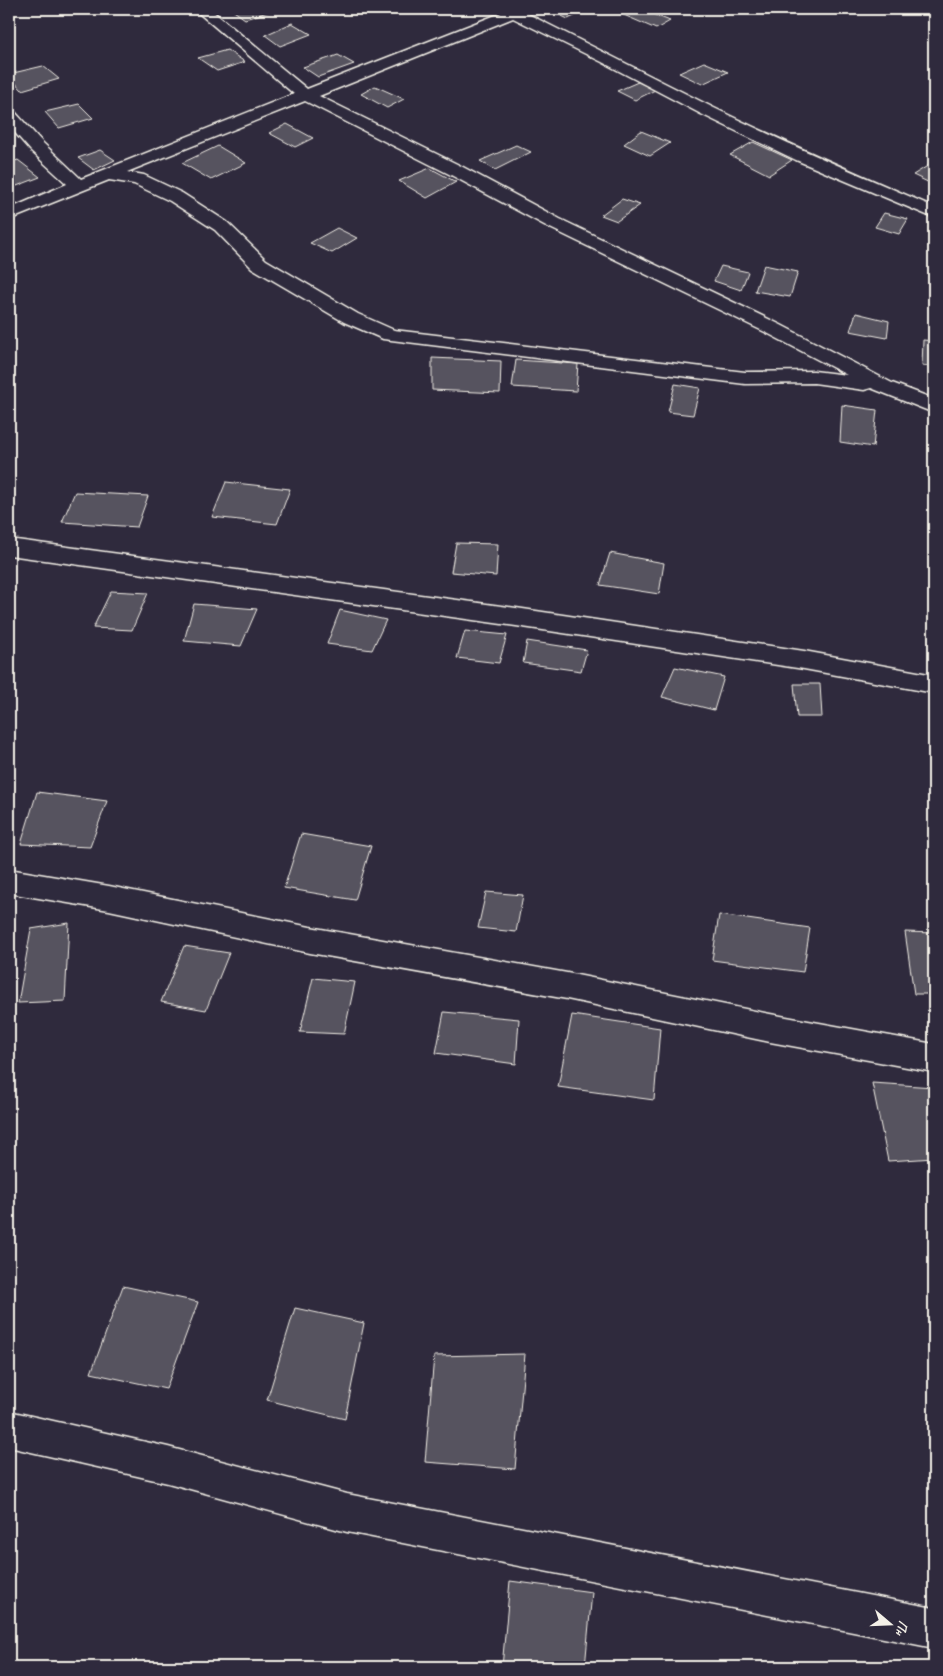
<svg xmlns="http://www.w3.org/2000/svg" width="943" height="1676" font-family="Caveat,sans-serif">
  <rect width="100%" height="100%" fill="#2f2a3d"/>
  <filter id="ink" filterUnits="userSpaceOnUse"><feTurbulence type="fractalNoise" baseFrequency=".02" numOctaves="2"/><feDisplacementMap in="SourceGraphic" scale="10" xChannelSelector="R" yChannelSelector="G"/><feConvolveMatrix kernelMatrix="1 2 1 2 8 2 1 2 1" color-interpolation-filters="sRGB"/></filter>
  <g filter="url(#ink)">
    <g fill="#56525f" stroke="#f4f1e8">
      <polygon points="231,9 277,9 245,19"/>
      <polygon points="552,9 589,9 568,19 549,10"/>
      <polygon points="610,9 640,9 670,21 656,29"/>
      <polygon points="292,23 311,34 280,46 265,35"/>
      <polygon points="227,50 245,62 217,71 198,58"/>
      <polygon points="338,55 354,64 318,77 303,67"/>
      <polygon points="704,62 728,72 702,84 679,73"/>
      <polygon points="43,66 59,79 22,90 9,76 9,74"/>
      <polygon points="638,82 655,90 635,100 617,91"/>
      <polygon points="375,86 404,99 387,108 361,94"/>
      <polygon points="79,104 93,118 59,128 45,112"/>
      <polygon points="287,124 313,138 295,147 269,133"/>
      <polygon points="641,131 670,143 650,156 624,144"/>
      <polygon points="753,142 792,160 769,175 730,155"/>
      <polygon points="516,145 531,152 495,170 480,161"/>
      <polygon points="218,146 246,163 211,180 182,163"/>
      <polygon points="100,150 115,160 94,170 78,158"/>
      <polygon points="18,160 40,177 9,189 9,163"/>
      <polygon points="934,162 934,185 913,175"/>
      <polygon points="430,168 456,182 427,198 399,181"/>
      <polygon points="622,199 640,205 617,221 601,215"/>
      <polygon points="884,213 908,219 899,234 875,227"/>
      <polygon points="337,228 357,238 332,253 310,243"/>
      <polygon points="764,265 798,272 790,297 755,291"/>
      <polygon points="721,266 748,272 741,290 714,281"/>
      <polygon points="856,313 889,321 887,338 850,331"/>
      <polygon points="923,340 934,341 934,367 922,366"/>
      <polygon points="432,358 501,361 500,393 432,390"/>
      <polygon points="516,360 578,364 576,391 512,387"/>
      <polygon points="675,384 700,388 693,415 668,412"/>
      <polygon points="842,405 877,410 873,447 840,442"/>
      <polygon points="226,482 290,489 277,524 212,517"/>
      <polygon points="75,492 148,496 137,527 62,522"/>
      <polygon points="456,543 498,544 496,576 451,572"/>
      <polygon points="610,553 664,563 659,594 600,585"/>
      <polygon points="111,591 148,593 132,630 93,628"/>
      <polygon points="194,604 257,609 241,646 184,641"/>
      <polygon points="340,610 386,620 372,650 327,644"/>
      <polygon points="465,631 507,635 499,663 457,658"/>
      <polygon points="527,641 587,650 581,671 523,663"/>
      <polygon points="675,667 724,677 714,710 662,697"/>
      <polygon points="794,684 820,684 822,717 797,717"/>
      <polygon points="37,792 107,801 90,847 21,844"/>
      <polygon points="301,834 371,846 355,900 284,888"/>
      <polygon points="486,892 523,895 516,932 478,928"/>
      <polygon points="719,915 810,928 803,972 712,960"/>
      <polygon points="69,923 65,1001 18,1003 31,929"/>
      <polygon points="905,932 934,933 934,994 914,994"/>
      <polygon points="184,946 229,953 206,1010 161,1002"/>
      <polygon points="313,978 355,982 344,1034 300,1032"/>
      <polygon points="444,1012 519,1019 516,1064 436,1053"/>
      <polygon points="572,1015 660,1028 654,1100 558,1087"/>
      <polygon points="872,1083 934,1087 934,1158 888,1161"/>
      <polygon points="123,1286 198,1302 166,1389 91,1373"/>
      <polygon points="295,1308 364,1323 345,1419 267,1400"/>
      <polygon points="525,1354 515,1469 425,1462 434,1356"/>
      <polygon points="510,1581 592,1592 585,1667 502,1667"/>
    </g>
    <g fill="none" stroke-linecap="round" stroke-linejoin="round">
      <defs>
        <g id="minor">
          <path d="M194 9H210L307 89 501 13 498 9H530L526 13C588 44 650 76 712 107 785 143 860 175 934 207V218L796 160 701 114 602 62 513 18 319 96 461 166 560 219 781 325 892 383 934 399V413L871 388 864 390 814 383 745 384 383 339 344 322 252 268 215 230 170 201 134 184 109 180 9 220V209L67 184 31 151 9 126V111L15 112 43 143 81 179 294 94ZM305 101 449 174 548 227 767 333 847 375 814 371 745 372 394 330 358 314 266 260 227 222 182 193 144 175 127 172Z"/>
          <polygon points="9,539 516,608 804,651 934,675 934,693 804,669 516,626 9,555"/>
          <polygon points="9,869 109,886 310,927 567,973 770,1014 934,1044 934,1072 770,1042 567,999 310,953 109,910 9,893"/>
          <polygon points="9,1411 168,1447 347,1494 934,1608 934,1648 347,1532 168,1483 9,1447"/>
        </g>
      </defs>
      <use href="#minor" stroke="#f4f1e8" stroke-width="3"/>
      <use href="#minor" fill="#2f2a3d" fill-rule="evenodd"/>
    </g>
  </g>
  <rect width="943" height="1676" fill="none" stroke="#2f2a3d" stroke-width="30"/>
  <rect x="15" y="15" width="913" height="1646" fill="none" stroke="#f4f1e8" stroke-width="2" filter="url(#ink)"/>
  <g transform="translate(890 1624) rotate(109)" stroke="#2f2a3d" stroke-width="4" paint-order="stroke">
  <path d="M0-4L9 19L0 12L-9 19Z" fill="#f4f1e8"/>
  <text y="-8" font-size="14" font-weight="bold" text-anchor="middle" fill="#f4f1e8">Пн</text>
  </g>
</svg>
